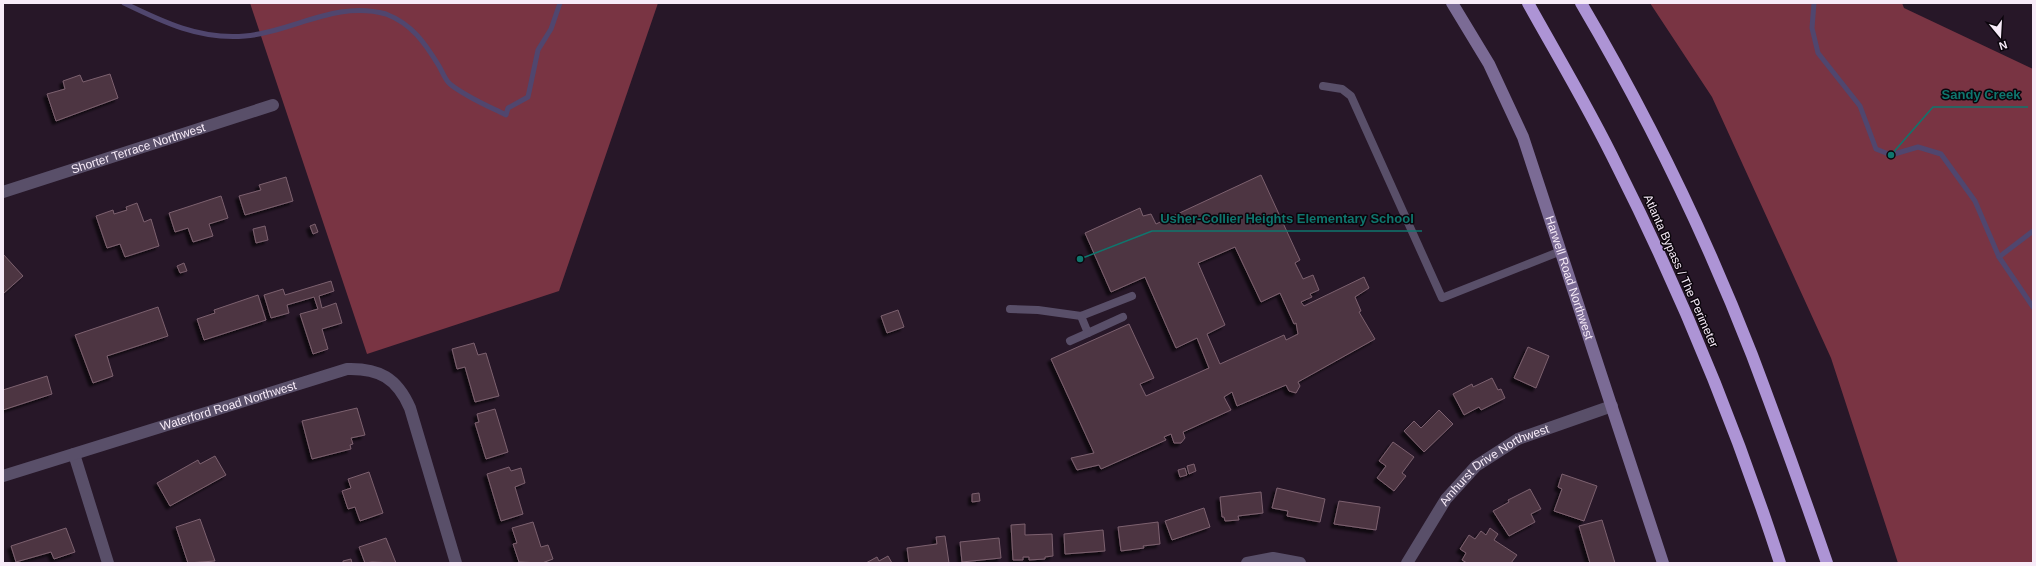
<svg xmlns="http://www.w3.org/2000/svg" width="2036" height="566" font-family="Arial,sans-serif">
  <defs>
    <filter id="shadow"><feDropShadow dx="-3.5" dy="3.5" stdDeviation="1" flood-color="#0009"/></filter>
  </defs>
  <rect width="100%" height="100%" fill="#271728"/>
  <g fill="#793443">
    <polygon points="250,3 658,3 559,291 367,354"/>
    <polygon points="1650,3 1902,3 1904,8 2033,69 2033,563 1898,563 1831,358 1712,97"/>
  </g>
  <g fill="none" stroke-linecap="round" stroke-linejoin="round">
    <g stroke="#50466e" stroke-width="5">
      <path d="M124 3C163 22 200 40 245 36 293 32 335 0 386 14 412 24 425 43 439 66 442 71 445 80 450 84 466 97 488 106 506 115L508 108 528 97 538 50 551 29 560 3"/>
      <polyline points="1814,3 1812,28 1818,53 1860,106 1876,149 1891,155 1918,147 1941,154 1975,201 1999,257 2033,307"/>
      <polyline points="1999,257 2033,231"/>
    </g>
  </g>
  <g fill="#4e3542" stroke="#7c616f" fill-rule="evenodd" filter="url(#shadow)">
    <polygon points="110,74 118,98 56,121 47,94 65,89 63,81 80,75 83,82"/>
    <path d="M1261 175 1300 260 1295 263 1303 279 1313 275 1319 290 1310 294 1312 297 1301 302 1304 306 1364 277 1369 288 1355 297 1361 311 1359 312 1375 339 1298 382 1300 386 1296 393 1289 391 1286 385 1237 406 1232 392 1224 397 1231 410 1183 432 1185 438 1181 443H1174L1171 434 1164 437 1166 440 1101 469 1099 465 1077 470 1071 458 1094 453 1051 359 1129 324 1154 378 1140 384 1146 396 1209 368 1197 338 1176 348 1145 277 1111 292 1085 233 1140 208 1143 216 1151 214 1156 224ZM1235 247 1261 302 1280 293 1294 324 1296 323 1298 334 1286 340 1284 335 1220 364 1207 334 1225 325 1198 263Z"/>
    <polygon points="286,177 293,201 245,215 239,196 261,190 259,185"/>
    <polygon points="221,196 228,218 209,224 213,236 193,242 188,228 175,232 169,213"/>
    <polygon points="137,203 144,222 151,219 159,246 125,257 120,244 107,248 96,216 113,210 114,214 127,210 126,207"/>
    <polygon points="315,224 318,232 313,234 310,226"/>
    <polygon points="265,226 268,240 256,243 253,229"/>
    <polygon points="3,254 23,276 4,293 3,292"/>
    <polygon points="184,263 187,271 180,273 177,266"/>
    <polygon points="331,281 334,291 319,296 322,308 336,303 342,323 322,329 328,349 313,354 300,314 318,309 314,297 287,305 289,313 271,318 264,295 283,289 285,295"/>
    <polygon points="258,295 266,320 204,340 197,319 215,313 214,310"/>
    <polygon points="158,307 168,336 107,356 113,376 93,383 75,335"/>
    <polygon points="898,310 904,327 887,333 881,316"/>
    <polygon points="474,343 478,355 486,353 499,396 475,402 465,367 457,369 452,349"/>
    <polygon points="1528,347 1549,356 1536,388 1514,378"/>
    <polygon points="47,376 52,394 3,410 3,390"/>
    <polygon points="1492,378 1498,390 1501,389 1505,398 1481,410 1479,407 1464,415 1453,394 1472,384 1473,387"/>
    <polygon points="357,408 365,435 351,438 353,444 350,445 351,449 312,459 302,421"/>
    <polygon points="495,409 508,452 486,459 475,423 479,422 477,414"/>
    <polygon points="1439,410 1453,424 1424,452 1404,431 1414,421 1421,428"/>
    <polygon points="1393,442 1414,457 1402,473 1406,476 1394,491 1377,478 1386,466 1379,461"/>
    <polygon points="215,456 226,475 170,506 157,483 198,460 200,464"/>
    <polygon points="1194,464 1196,471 1189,474 1187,466"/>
    <polygon points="509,467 511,471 521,468 525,483 515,487 523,514 501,521 487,474"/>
    <polygon points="1185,468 1187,475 1180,477 1178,470"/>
    <polygon points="369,472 383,513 360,521 355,507 348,509 342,491 351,488 348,479"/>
    <polygon points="1562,474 1597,486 1584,521 1554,511 1562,489 1558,487"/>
    <polygon points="1277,488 1325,499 1320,522 1287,516 1288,511 1272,508"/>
    <polygon points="1530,489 1541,509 1531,514 1535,522 1509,536 1493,511 1509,502 1508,500"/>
    <polygon points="1261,492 1263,513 1238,516 1239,520 1225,521 1224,517 1222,517 1220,497"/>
    <polygon points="979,493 980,501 972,502 972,494"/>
    <polygon points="1339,501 1380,507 1376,530 1334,524"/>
    <polygon points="1204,508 1210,527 1172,540 1165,521"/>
    <polygon points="200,519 215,561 188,563 176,527"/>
    <polygon points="1602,520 1615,563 1590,563 1579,526"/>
    <polygon points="533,522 541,547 548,545 553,559 542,563 519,562 513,544 517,543 512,528"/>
    <polygon points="1158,522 1160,544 1143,546 1144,548 1121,551 1118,527"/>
    <polygon points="1025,524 1025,535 1052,534 1053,556 1045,557 1045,559 1029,560 1029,557 1023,557 1023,560 1013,560 1011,525"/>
    <polygon points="66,528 75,552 54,559 51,552 16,562 11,546"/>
    <polygon points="1490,528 1498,534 1494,540 1517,555 1511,563 1467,563 1462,560 1466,553 1460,549 1469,535 1475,539 1481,531 1486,535"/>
    <polygon points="1103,530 1105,551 1065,554 1064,534"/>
    <polygon points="945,536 949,563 909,563 907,548 937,544 936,537"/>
    <polygon points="386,538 396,563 372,562 365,563 359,547"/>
    <polygon points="999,538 1001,558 962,562 960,542"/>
    <polygon points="888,556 892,563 866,563 877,557 879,561"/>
    <polygon points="351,559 352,563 343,563 343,561"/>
  </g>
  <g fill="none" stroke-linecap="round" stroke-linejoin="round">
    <g stroke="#594f69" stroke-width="8">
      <polyline points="1323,86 1342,89 1351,96 1442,298 1561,251"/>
      <polyline points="1010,309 1038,310 1081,316 1132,296"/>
      <polyline points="1081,316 1088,333 1123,317"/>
      <polyline points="1070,341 1088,333"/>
    </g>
    <g stroke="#594f69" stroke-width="12">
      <path id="s1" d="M3 192 273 105"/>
      <polyline points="74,454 108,563"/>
      <path id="s2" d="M3 476 347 369C379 368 397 378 410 408L456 563"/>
      <polyline points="1247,563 1273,558 1300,563"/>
      <path id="s3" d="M1407 563 1446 499 1476 466 1518 439 1612 406"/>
    </g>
    <path stroke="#7b6b95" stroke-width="12" id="s4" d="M1452 3 1489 64 1523 137 1663 563"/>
    <g stroke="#ad94d5" stroke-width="12">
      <path d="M1528 3C1558 57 1590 110 1617 166 1681 293 1736 427 1780 563"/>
      <path d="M1581 3C1647 115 1705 234 1752 355 1778 424 1803 493 1827 563"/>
    </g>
  </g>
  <g text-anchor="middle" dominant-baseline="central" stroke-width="3" stroke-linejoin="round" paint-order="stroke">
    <g font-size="12" fill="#f7ebf8" stroke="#0b050c">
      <text stroke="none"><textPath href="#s1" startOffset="142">Shorter Terrace Northwest</textPath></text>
      <text transform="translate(1681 271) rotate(66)">Atlanta Bypass / The Perimeter</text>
      <text stroke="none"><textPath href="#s4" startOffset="300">Harwell Road Northwest</textPath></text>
      <text stroke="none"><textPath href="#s2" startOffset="236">Waterford Road Northwest</textPath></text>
      <text stroke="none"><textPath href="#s3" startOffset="135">Amhurst Drive Northwest</textPath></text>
    </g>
  </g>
  <path fill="none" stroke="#0f766e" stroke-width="1.5" d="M1891 155L1933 107H2028M1080 259L1152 231H1422"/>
  <g fill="#0f766e" stroke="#0b050c" stroke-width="1.5">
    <circle cx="1891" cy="155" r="4"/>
    <circle cx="1080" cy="259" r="4"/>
  </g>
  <g font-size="13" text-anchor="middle" font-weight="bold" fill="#0f766e" stroke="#0b050c" stroke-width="3" stroke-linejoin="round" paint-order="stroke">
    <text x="1981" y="99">Sandy Creek</text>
    <text x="1287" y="223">Usher-Collier Heights Elementary School</text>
  </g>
  <rect width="2036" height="566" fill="none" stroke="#f7ebf8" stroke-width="8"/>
  <g transform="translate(2000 36) rotate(162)" stroke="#0b050c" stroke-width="3" paint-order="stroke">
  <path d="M0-3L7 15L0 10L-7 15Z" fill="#f7ebf8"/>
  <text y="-6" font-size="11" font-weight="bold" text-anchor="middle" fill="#f7ebf8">N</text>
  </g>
</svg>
